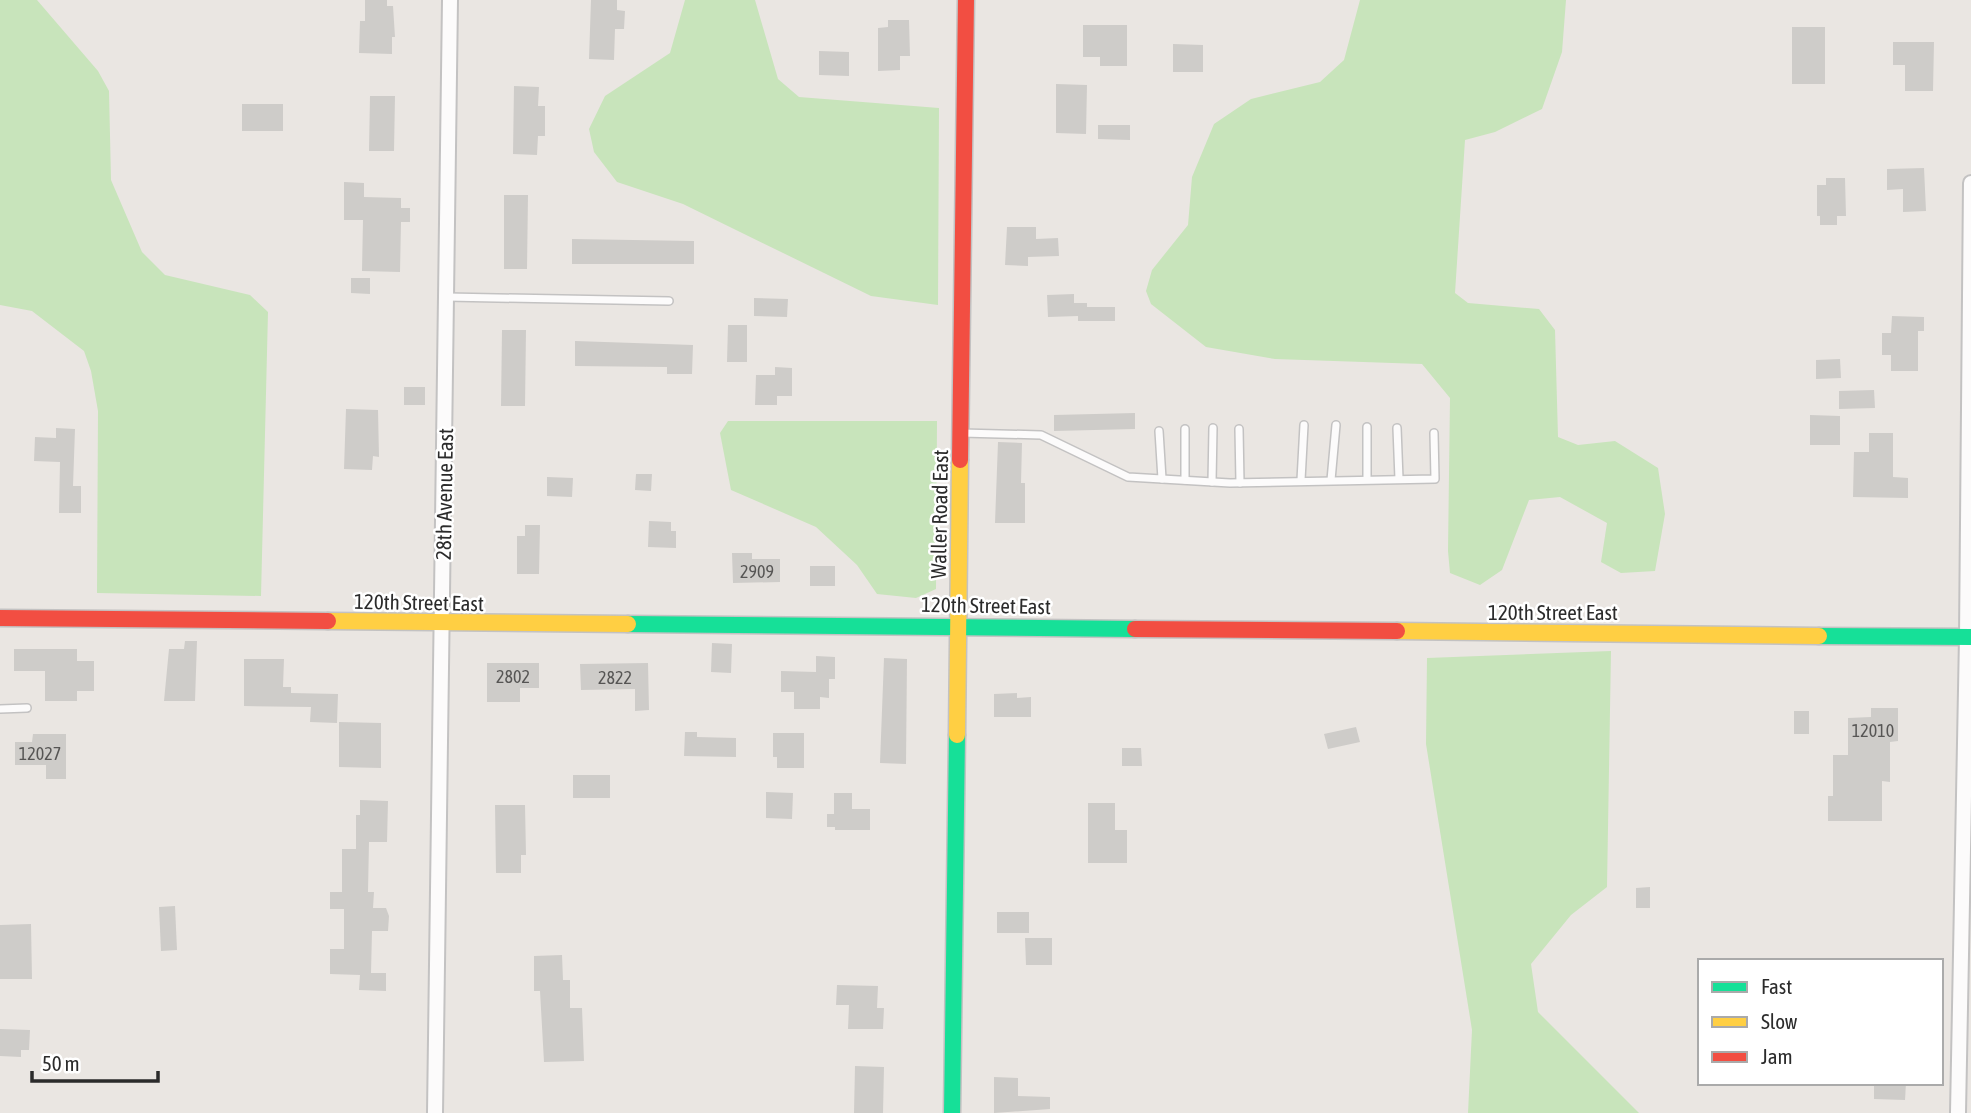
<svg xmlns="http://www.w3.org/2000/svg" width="1971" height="1113" font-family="'Asap Condensed',sans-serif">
  <rect width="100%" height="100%" fill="#eae6e2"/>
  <g fill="#c8e4bb">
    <polygon points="0,0 37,0 98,71 109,91 111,180 142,252 165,275 250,295 268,312 261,596 97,593 98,411 91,371 84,351 32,311 0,305"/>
    <polygon points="685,0 755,0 778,79 799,97 939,108 938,305 871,296 683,204 617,182 594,152 589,129 605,96 670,53"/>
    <polygon points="1360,0 1566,0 1562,52 1542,109 1495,132 1465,140 1455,293 1468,303 1539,309 1555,330 1558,437 1578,445 1615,441 1658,468 1665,514 1655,571 1621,573 1601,562 1607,523 1560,497 1529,500 1502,570 1480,585 1450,573 1448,551 1450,398 1422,364 1275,359 1206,347 1151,304 1146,291 1152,270 1188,225 1192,177 1214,124 1251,99 1320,82 1344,60"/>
    <polygon points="728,421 937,421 936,589 916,598 877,594 857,565 816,527 731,490 720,433"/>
    <polygon points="1611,651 1607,887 1571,915 1531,964 1538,1012 1639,1113 1468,1113 1472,1030 1426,744 1427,658"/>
  </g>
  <g fill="#ceccc9">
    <polygon points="365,0 387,0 387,6 393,6 395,37 392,37 392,54 359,53 360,21 365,21"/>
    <polygon points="591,0 617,0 617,10 625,11 624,29 615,29 614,60 589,59"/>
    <polygon points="888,20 909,20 910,56 900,56 900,70 878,71 878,28 888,27"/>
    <polygon points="1083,25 1127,25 1127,66 1100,66 1100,57 1083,57"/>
    <rect x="1792" y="27" width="33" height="57"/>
    <polygon points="1893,42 1934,42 1933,91 1905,91 1905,65 1893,65"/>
    <polygon points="1173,44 1203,45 1203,72 1173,72"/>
    <polygon points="819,51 849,52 849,76 819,75"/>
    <polygon points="1056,84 1087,85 1086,134 1056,133"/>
    <polygon points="514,86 539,87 538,106 545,106 545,136 538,136 537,155 513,154"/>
    <polygon points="370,96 395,96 394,151 369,151"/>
    <rect x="242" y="104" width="41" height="27"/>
    <polygon points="1098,125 1130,125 1130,140 1098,139"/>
    <polygon points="1924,168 1926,211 1903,212 1903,189 1887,190 1887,169"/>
    <polygon points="1826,178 1845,178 1846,216 1837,216 1837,225 1820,225 1820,216 1817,216 1817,185 1826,185"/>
    <polygon points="344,182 364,183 364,197 401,198 401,208 410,208 410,222 401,222 400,272 362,271 363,220 344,220"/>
    <polygon points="504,195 528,195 527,269 504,269"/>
    <polygon points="1007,227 1036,227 1036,239 1058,238 1059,256 1028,257 1028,266 1005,265"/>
    <polygon points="572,239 694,241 694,264 572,264"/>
    <polygon points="351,278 370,278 370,294 351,293"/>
    <polygon points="1074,294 1074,303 1087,303 1087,307 1115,307 1115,321 1078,321 1078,316 1048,317 1047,295"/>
    <polygon points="754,298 788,299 787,317 754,316"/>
    <polygon points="1892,316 1924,317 1924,331 1918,331 1918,371 1891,371 1891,355 1882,355 1882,333 1891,333"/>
    <polygon points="728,325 747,325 747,362 727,362"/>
    <polygon points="502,330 526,330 525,406 501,406"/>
    <polygon points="575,341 693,345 692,374 667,374 667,367 575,366"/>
    <polygon points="1840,359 1841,378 1816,379 1816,360"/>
    <polygon points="775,367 792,368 792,396 777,396 777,405 755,405 756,375 775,375"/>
    <rect x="404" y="387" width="21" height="18"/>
    <polygon points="1874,390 1875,408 1839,409 1839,391"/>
    <polygon points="346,409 378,410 379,457 373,456 372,470 344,469"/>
    <polygon points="1135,413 1135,429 1054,431 1054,415"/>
    <polygon points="1810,415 1840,416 1840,445 1810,445"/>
    <polygon points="56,428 75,429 73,486 81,486 81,513 59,513 60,462 34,461 35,437 56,438"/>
    <polygon points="1869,433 1893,433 1893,477 1908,478 1908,498 1853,497 1854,452 1869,452"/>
    <polygon points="998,442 1022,443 1021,483 1025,483 1025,523 995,523"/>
    <polygon points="636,474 652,474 651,491 635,490"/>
    <polygon points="547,477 573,478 572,497 547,496"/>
    <polygon points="649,521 671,522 671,531 676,531 676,548 648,547"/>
    <polygon points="525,525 540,525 539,574 517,574 517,536 525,536"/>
    <polygon points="732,553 752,553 752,559 780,559 780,582 733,583"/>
    <rect x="810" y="566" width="25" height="20"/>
    <polygon points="185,641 197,641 195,701 164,701 169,649 184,649"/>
    <polygon points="712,643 732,644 731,673 711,672"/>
    <polygon points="14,649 77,649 77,661 94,661 94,691 77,691 77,701 45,701 45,671 14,671"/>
    <polygon points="816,656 835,657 835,679 829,679 829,698 820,697 820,709 794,709 794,692 781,692 781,671 816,672"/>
    <polygon points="884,658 907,659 906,764 880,763"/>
    <polygon points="244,659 284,659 283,687 291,687 291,693 338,694 337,723 310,722 311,707 244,706"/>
    <polygon points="487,663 539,663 539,688 520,688 520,702 487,702"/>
    <polygon points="648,663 649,710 635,711 635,689 581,690 580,664"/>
    <polygon points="1017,693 1017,698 1031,697 1031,717 994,717 994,694"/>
    <polygon points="1871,708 1898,708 1898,741 1890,742 1890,782 1882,781 1882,821 1828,821 1828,796 1833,796 1833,755 1848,755 1848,718 1871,717"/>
    <rect x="1794" y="711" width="15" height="23"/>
    <polygon points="339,722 381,723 381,768 339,767"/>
    <polygon points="1356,727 1360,742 1328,749 1324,734"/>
    <polygon points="685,732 697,732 697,737 736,738 736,757 684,756"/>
    <polygon points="773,733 804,733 804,768 777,768 777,757 773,757"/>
    <polygon points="33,734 66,734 66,779 46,779 46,765 15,765 15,742 32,742"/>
    <polygon points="1122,748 1141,748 1142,766 1122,766"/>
    <rect x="573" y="775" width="37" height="23"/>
    <polygon points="766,792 793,793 792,819 766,818"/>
    <polygon points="834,793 852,793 852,809 870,809 870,830 835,830 835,827 827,827 827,814 834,814"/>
    <polygon points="360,800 388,801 387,842 369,842 368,892 374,892 373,908 386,908 389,916 388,931 372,931 371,973 386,973 386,991 359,990 360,975 330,974 330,949 344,949 344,909 330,909 330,892 342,892 342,849 356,849 356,815 360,815"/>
    <polygon points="1088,803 1115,803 1115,830 1127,830 1127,863 1088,863"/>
    <polygon points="495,805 525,805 526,855 521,855 521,873 496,873"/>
    <polygon points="1650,887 1650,908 1636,908 1636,888"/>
    <polygon points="175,906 177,950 161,951 159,907"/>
    <rect x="997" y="912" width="32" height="21"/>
    <polygon points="31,924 32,979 0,979 0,925"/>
    <polygon points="1025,938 1052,938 1052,965 1026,965"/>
    <polygon points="562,955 563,980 570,980 570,1008 582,1008 584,1061 544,1062 540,991 534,991 534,956"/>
    <polygon points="837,985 878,986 877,1008 884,1008 883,1029 848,1029 849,1005 836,1005"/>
    <polygon points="0,1029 30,1030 29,1050 21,1050 21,1057 0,1056"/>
    <polygon points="855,1066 884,1067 883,1113 854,1113"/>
    <polygon points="994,1077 1018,1078 1018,1096 1050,1097 1050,1109 994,1113"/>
    <polygon points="1874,1083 1906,1083 1905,1100 1874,1099"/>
  </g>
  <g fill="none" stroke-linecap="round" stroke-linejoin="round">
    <defs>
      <g id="lane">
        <polyline points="447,297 669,301"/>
        <polyline points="1367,427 1367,479"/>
        <polyline points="1397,428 1399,479"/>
        <polyline points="1239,429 1240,483"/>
        <polyline points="1159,431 1162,479"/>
        <polyline points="962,433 1041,435 1128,477 1230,483 1435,479 1434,433"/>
        <polyline points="1185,480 1185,429"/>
        <polyline points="1301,480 1304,425"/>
        <polyline points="1331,480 1336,425"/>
        <polyline points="1212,482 1213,428"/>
        <polyline points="0,709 27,708"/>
      </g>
      <g id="street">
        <polyline points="435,1113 450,0"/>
        <polyline points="1958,1113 1967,637 1971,183"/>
      </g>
      <g id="fast">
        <polyline points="628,624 1135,629"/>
        <polyline points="1819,636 1971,637"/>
        <polyline points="952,1113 957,735"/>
      </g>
      <g id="slow">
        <polyline points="328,621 628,624"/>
        <polyline points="1397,631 1819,636"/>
        <polyline points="957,735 960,460"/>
      </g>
      <g id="jam">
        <polyline points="960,460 966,0"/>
        <polyline points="0,618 328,621"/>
        <polyline points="1135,629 1397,631"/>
      </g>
    </defs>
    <use href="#lane" stroke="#c3c2c2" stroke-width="10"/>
    <use href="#street" stroke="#c3c2c2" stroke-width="18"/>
    <use href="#fast" stroke="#c3c2c2" stroke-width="19"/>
    <use href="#slow" stroke="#c3c2c2" stroke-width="19"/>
    <use href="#jam" stroke="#c3c2c2" stroke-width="19"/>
    <use href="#lane" stroke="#fcfbfb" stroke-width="7"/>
    <use href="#street" stroke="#fcfbfb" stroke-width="14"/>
    <use href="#fast" stroke="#16e098" stroke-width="16"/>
    <use href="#slow" stroke="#ffcf43" stroke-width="16"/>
    <use href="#jam" stroke="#f24e42" stroke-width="16"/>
  </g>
  <g text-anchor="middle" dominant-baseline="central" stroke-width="5" stroke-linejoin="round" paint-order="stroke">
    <g font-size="18" fill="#565554">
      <text x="757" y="571">2909</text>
      <text x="513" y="676">2802</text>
      <text x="615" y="677">2822</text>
      <text x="1873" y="730">12010</text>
      <text x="40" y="753">12027</text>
    </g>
    <g font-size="21" fill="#2b2b2b" stroke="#fff">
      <text transform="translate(444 494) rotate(-89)">28th Avenue East</text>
      <text transform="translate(939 514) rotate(-89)">Waller Road East</text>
      <text transform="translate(419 602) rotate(1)">120th Street East</text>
      <text transform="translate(986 605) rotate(1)">120th Street East</text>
      <text x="1553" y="612">120th Street East</text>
    </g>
  </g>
  <rect x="1698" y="959" width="245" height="126" fill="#ffffff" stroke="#aaaaaa" stroke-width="2"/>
  <rect x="1712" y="982" width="35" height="10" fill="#16e098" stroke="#aaaaaa" stroke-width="2"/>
  <text x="1761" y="994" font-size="21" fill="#2b2b2b">Fast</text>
  <rect x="1712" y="1017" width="35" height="10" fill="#ffcf43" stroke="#aaaaaa" stroke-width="2"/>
  <text x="1761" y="1029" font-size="21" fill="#2b2b2b">Slow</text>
  <rect x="1712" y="1052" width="35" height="10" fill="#f24e42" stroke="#aaaaaa" stroke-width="2"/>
  <text x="1761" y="1064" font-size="21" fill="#2b2b2b">Jam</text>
  <path d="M32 1071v10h126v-10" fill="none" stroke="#2b2b2b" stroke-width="3.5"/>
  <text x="42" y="1071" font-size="21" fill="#2b2b2b" stroke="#ffffff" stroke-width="5" paint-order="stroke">50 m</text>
</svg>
